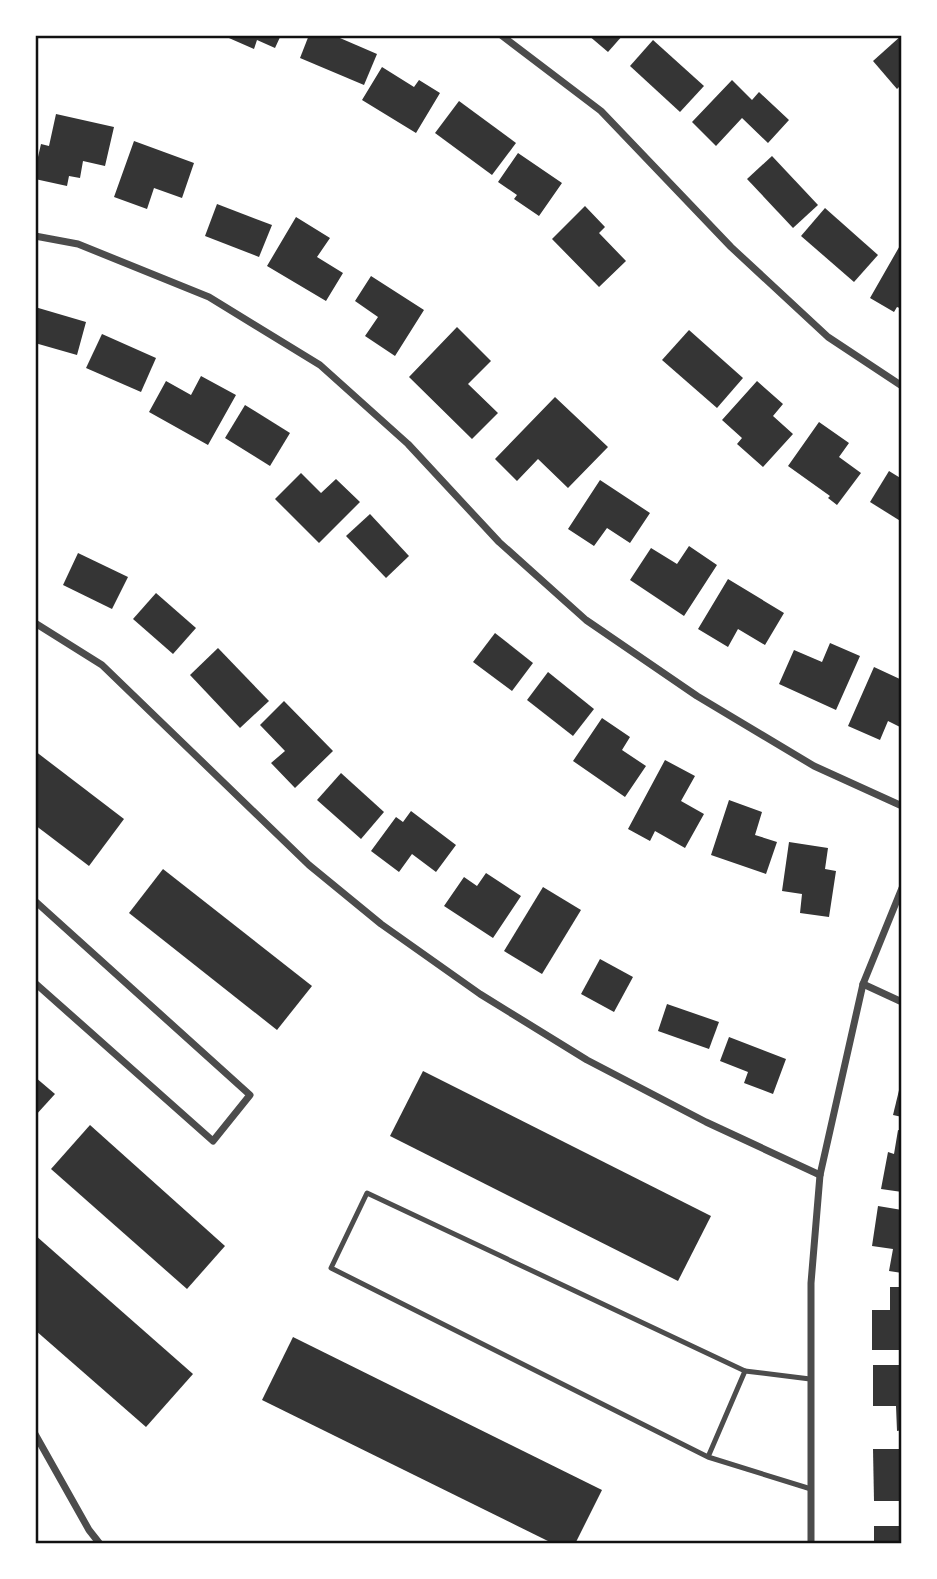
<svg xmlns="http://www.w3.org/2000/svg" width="937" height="1579" font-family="'Open Sans',sans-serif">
  <rect width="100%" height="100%" fill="#fff"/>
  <g fill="#353535">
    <polygon points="222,35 281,35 275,48 257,40 254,49"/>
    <polygon points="309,35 333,35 377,54 364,85 300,58"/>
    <polygon points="588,35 623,35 608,52"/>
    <polygon points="902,35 902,84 897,89 873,61"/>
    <polygon points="653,40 704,86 680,112 630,66"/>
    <polygon points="382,67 414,87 419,80 440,93 416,133 362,100"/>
    <polygon points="732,80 752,100 759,92 789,120 768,143 742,118 716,146 692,122"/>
    <polygon points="459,101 516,143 492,175 435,133"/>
    <polygon points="56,114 114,127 105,166 83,161 80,178 69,176 67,186 35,179 35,170 41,144 49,146"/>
    <polygon points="134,141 194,163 182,198 154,188 147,209 114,197"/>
    <polygon points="518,153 562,183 539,216 514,199 517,195 498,182"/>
    <polygon points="772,156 818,205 793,228 747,179"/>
    <polygon points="217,204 272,225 259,257 205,236"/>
    <polygon points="585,206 605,227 599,233 626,261 599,287 552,239"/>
    <polygon points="825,208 878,255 854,282 801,236"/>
    <polygon points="296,217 330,238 317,257 343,273 326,301 267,266"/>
    <polygon points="902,242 902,309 897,307 894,312 870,298"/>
    <polygon points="371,276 424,310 395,356 365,336 378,317 355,301"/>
    <polygon points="35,307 86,322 77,355 35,343"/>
    <polygon points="457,327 491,361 468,384 498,413 472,439 409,377"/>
    <polygon points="689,330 743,378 717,408 662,360"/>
    <polygon points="102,334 156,358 141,392 86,368"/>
    <polygon points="201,376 236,395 208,445 149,412 166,381 191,395"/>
    <polygon points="757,381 783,404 773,416 793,434 763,467 737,444 742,438 722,420"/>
    <polygon points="555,397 608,447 568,488 538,459 517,481 495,459"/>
    <polygon points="245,405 290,433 270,466 225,438"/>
    <polygon points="819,422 849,443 839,457 861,473 837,505 828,498 830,496 788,466"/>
    <polygon points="889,471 902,479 902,522 870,502"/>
    <polygon points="301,473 321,493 336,479 360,502 319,543 275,499"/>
    <polygon points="600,480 650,513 630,543 607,528 594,546 568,529"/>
    <polygon points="370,514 409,556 386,578 346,536"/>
    <polygon points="689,546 717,565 684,616 630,580 651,548 677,564"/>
    <polygon points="78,553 128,577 112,609 63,585"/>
    <polygon points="728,579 784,613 765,645 738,629 728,647 698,629"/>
    <polygon points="156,593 196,628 173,654 133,619"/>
    <polygon points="495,633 533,663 512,691 473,662"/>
    <polygon points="830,643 860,656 836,710 779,684 794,650 822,662"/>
    <polygon points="218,648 269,701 240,728 190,675"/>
    <polygon points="874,667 902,680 902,728 888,721 880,740 848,726"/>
    <polygon points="548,672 594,709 573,736 527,700"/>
    <polygon points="284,701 333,751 295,788 271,763 285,751 260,725"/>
    <polygon points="602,718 630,737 622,750 646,766 625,797 573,761"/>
    <polygon points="35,751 124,819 89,866 35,825"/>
    <polygon points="665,760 695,776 681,801 704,814 685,848 655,831 650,841 628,829"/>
    <polygon points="341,773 384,812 361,839 317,800"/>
    <polygon points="729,800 762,812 755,835 777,842 766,874 711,855"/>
    <polygon points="411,811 456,845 436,872 412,854 399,872 371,851 396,817 403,822"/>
    <polygon points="789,842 828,848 825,869 836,871 829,917 800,913 802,894 782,891"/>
    <polygon points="163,869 312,986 277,1030 129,913"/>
    <polygon points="486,873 521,896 493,938 444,906 464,877 477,886"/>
    <polygon points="543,887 581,910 542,974 504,951"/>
    <polygon points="600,959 633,977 614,1012 581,994"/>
    <polygon points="667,1004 719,1022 709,1049 658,1031"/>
    <polygon points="729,1037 786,1059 773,1094 744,1083 748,1072 720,1061"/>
    <polygon points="423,1071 711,1216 678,1281 390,1136"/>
    <polygon points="35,1077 55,1094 35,1116"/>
    <polygon points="901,1082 902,1082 902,1117 893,1115"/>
    <polygon points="90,1125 225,1246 187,1289 51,1169"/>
    <polygon points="898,1130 902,1131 902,1192 881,1189 888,1152 894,1154"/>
    <polygon points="878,1206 902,1210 902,1273 889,1271 893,1249 872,1246"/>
    <polygon points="35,1235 193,1374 146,1427 35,1330"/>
    <polygon points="890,1287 902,1287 902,1350 872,1350 872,1310 890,1310"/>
    <polygon points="293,1337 602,1490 575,1544 554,1544 262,1400"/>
    <polygon points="873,1365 902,1365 902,1430 897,1431 896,1406 873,1406"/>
    <polygon points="873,1449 902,1449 902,1501 874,1501"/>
    <rect x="874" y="1526" width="28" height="18"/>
  </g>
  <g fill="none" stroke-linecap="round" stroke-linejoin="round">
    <g stroke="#4c4c4c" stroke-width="5">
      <polyline points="745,1371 810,1379"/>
      <polyline points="708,1457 745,1371 367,1193 331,1268 708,1457 811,1489"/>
    </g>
    <g stroke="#4c4c4c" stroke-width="7">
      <polyline points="501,35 601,111 731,247 828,337 902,386"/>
      <polyline points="35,236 78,244 209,297 320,365 408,444 499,542 586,620 697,696 814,766 902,806"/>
      <polyline points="35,623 102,665 309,865 381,924 480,994 587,1060 706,1122 820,1175"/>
      <polyline points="35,901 250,1095 213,1141 35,983"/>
      <polyline points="863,984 902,1002"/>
      <polyline points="35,1434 89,1530 100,1544"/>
      <polyline points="811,1544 811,1283 820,1175 863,984 902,888"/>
    </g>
  </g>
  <rect width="937" height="1579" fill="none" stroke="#ffffff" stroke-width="74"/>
  <rect x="37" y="37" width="863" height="1505" fill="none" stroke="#111" stroke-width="2.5"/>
</svg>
